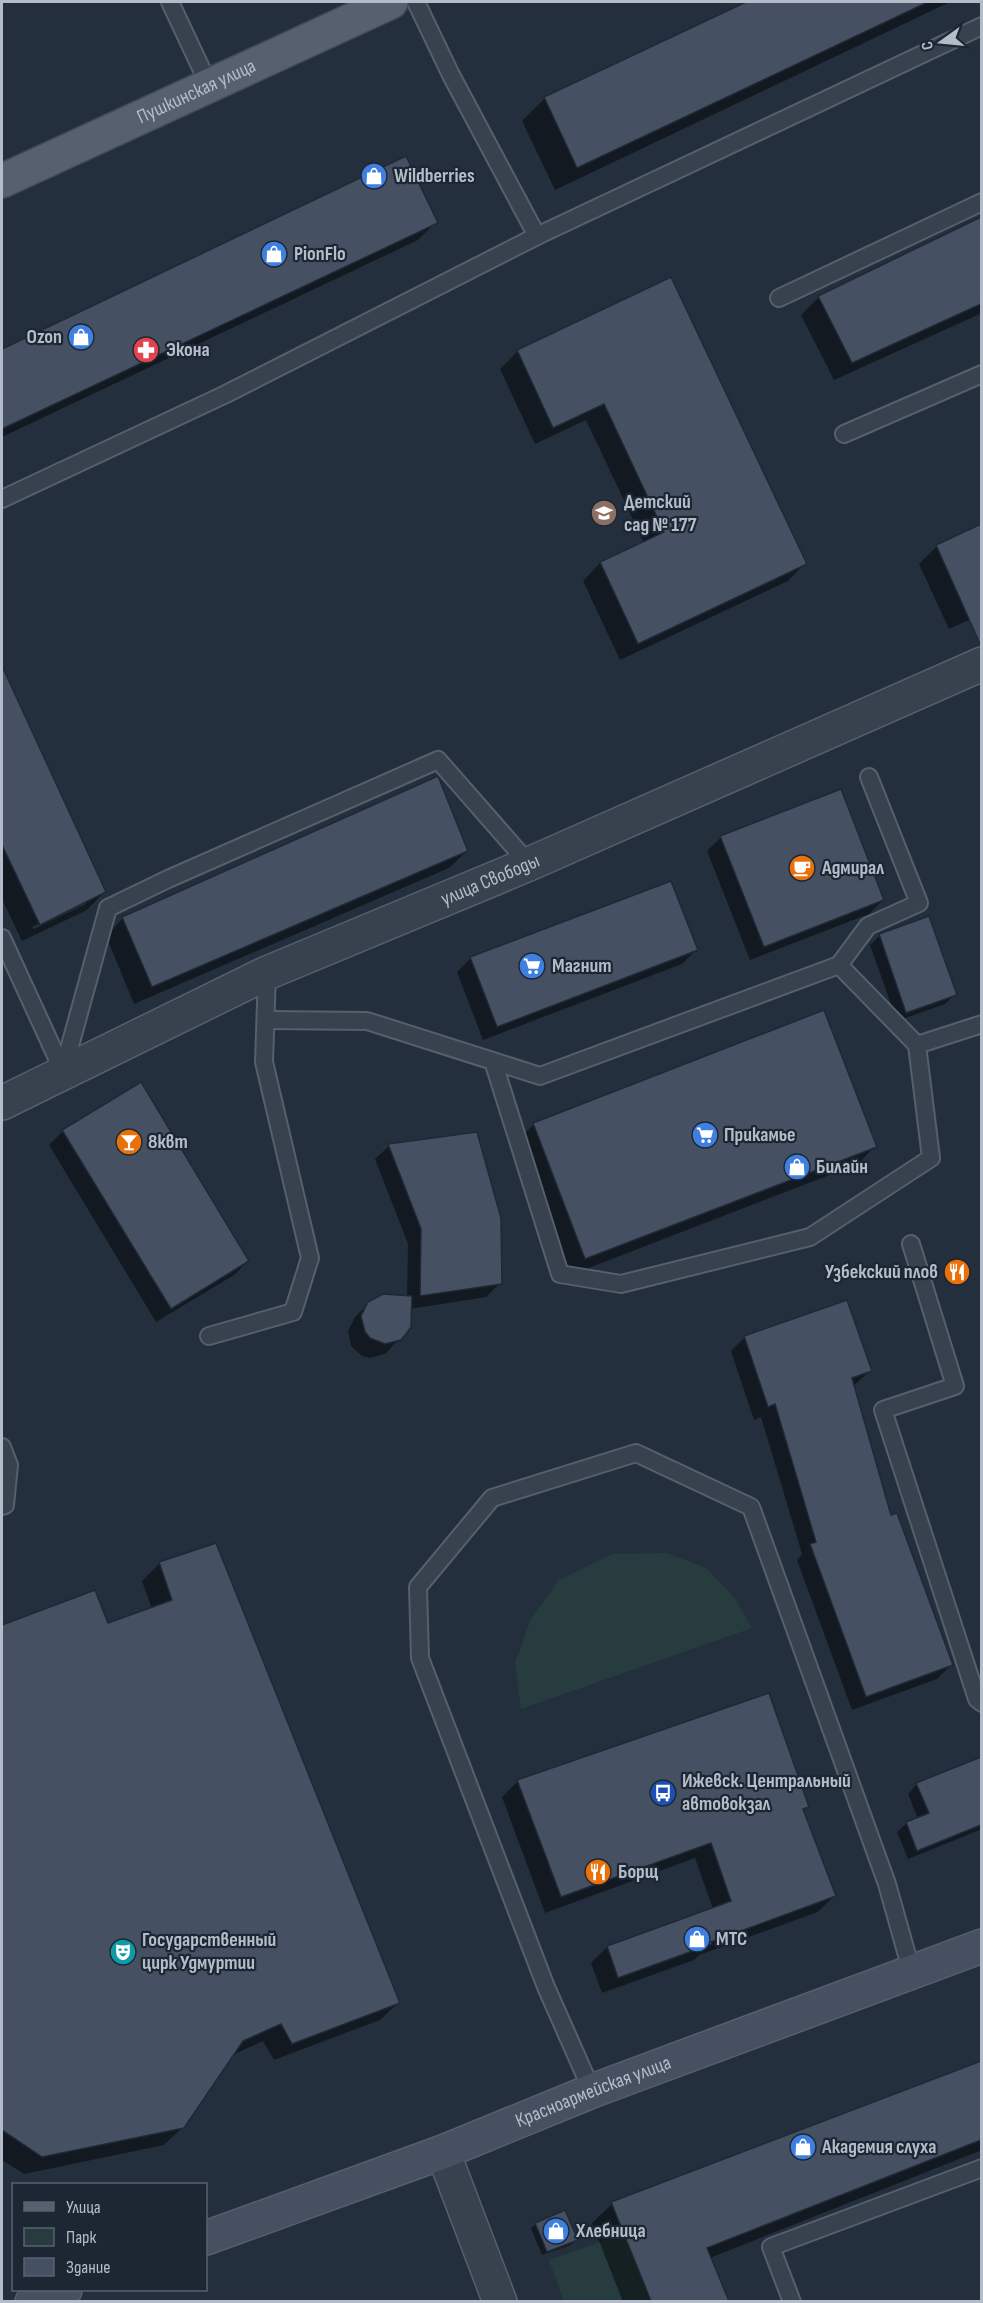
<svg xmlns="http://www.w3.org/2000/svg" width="983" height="2303" font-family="'Sofia Sans Condensed',sans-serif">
  <rect width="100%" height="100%" fill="#242f3e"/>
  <g fill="#263c3f">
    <polygon points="667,1553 706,1568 734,1597 752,1628 521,1709 515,1663 531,1619 559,1580 612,1554"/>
    <polygon points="624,2234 650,2301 564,2301 549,2260"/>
  </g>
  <g fill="#0007" fill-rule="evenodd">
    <polygon points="749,2 950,2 555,190 522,121 545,98"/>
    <polygon points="405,158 436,222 418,240 2,437 2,351"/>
    <polygon points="982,218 982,313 834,380 801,315 819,297"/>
    <polygon points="671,279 805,563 788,581 620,660 583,581 600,563 644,543 586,420 535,444 500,369 518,351"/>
    <polygon points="982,525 982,614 949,629 919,564 937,546"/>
    <path d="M2 670 104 892 87 910 22 941 2 899ZM86 901V904L34 929 32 927Z"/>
    <polygon points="721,837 883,900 869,914 750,960 707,851"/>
    <polygon points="467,851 449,868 134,1004 106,936 123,918"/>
    <polygon points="880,935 955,994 945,1004 897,1021 870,945"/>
    <polygon points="696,950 682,964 483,1040 457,972 471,958"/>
    <polygon points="534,1124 875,1146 858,1164 568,1276 516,1142"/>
    <polygon points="63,1131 248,1261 234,1275 156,1322 49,1145"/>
    <polygon points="389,1146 500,1283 486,1297 410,1309 399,1339 385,1354 370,1358 362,1356 351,1346 348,1331 355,1317 369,1303 407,1297 408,1244 375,1159"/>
    <polygon points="745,1337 870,1371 853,1386 890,1517 951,1665 937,1679 852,1710 797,1560 802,1554 761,1417 754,1420 731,1351"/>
    <polygon points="215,1545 398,2003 380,2020 274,2060 263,2041 232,2055 183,2127 164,2145 24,2174 2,2160 2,1627 94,1592 107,1625 152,1609 142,1581 159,1564"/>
    <polygon points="982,1759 982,1829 908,1859 897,1832 907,1823 918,1819 908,1794 917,1784"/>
    <polygon points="518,1781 808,1806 803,1811 834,1896 818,1912 699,1955 694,1960 602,1993 591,1963 607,1947 713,1909 695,1858 545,1913 502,1797"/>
    <polygon points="982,2063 982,2150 710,2258 727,2302 623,2302 592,2223 612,2204"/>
    <polygon points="536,2224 576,2240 571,2245 542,2255 531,2228"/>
  </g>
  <g fill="#455162" stroke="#1f2835" stroke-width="1.5">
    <polygon points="746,2 928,2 577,168 544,97"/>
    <polygon points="406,156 438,223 2,429 2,349"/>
    <polygon points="981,217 981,304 852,363 818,296"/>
    <polygon points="671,277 807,564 638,644 600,562 664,532 604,404 553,428 517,350"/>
    <polygon points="981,524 981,646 936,545"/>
    <polygon points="2,666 106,892 40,925 2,845"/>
    <polygon points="438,776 468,851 152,987 122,917"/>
    <polygon points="841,789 884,900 764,947 720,836"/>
    <polygon points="671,881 698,950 497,1027 470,957"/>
    <polygon points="929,916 957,995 906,1013 879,934"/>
    <polygon points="824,1010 877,1147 585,1259 533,1123"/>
    <polygon points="141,1082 249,1261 171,1309 62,1130"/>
    <polygon points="477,1132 501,1218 502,1284 420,1296 421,1229 388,1144"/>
    <polygon points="383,1294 412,1296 411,1327 406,1334 401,1340 385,1344 370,1338 365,1332 361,1316 368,1302"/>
    <polygon points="847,1300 872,1371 852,1378 891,1515 897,1513 953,1665 866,1697 810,1544 816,1542 775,1404 768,1407 744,1336"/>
    <polygon points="216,1543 400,2003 292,2044 281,2024 243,2041 184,2128 42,2157 2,2130 2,1625 95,1590 108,1623 172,1600 159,1562"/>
    <polygon points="769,1693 809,1807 803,1809 836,1896 711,1942 712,1944 618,1978 607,1946 731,1901 711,1843 561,1897 517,1780"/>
    <polygon points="981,1757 981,1825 917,1851 906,1822 929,1813 916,1783"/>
    <polygon points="981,2061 981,2140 707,2248 729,2301 651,2301 611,2202"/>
    <polygon points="565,2210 578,2240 547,2252 535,2223"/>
  </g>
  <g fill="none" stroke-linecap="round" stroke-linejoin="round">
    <defs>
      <g id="lane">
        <polyline points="170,2 209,85"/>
        <polyline points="416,2 451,75 537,236 982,26"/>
        <polyline points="779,298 982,202"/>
        <polyline points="844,434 982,374"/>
        <polyline points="2,499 226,394 537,236"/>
        <polyline points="2,938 63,1071"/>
        <polyline points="839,965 868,926 919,903 869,777"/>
        <polyline points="266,1020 367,1021 540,1076 839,965 917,1045 931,1158 810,1237 621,1284 560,1274 493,1061"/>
        <polyline points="917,1045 982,1024"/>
        <polyline points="63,1071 108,908 168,879 438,760 529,864"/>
        <polyline points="911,1244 955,1386 883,1410 977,1699 982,1703"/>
        <polyline points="209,1336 293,1312 310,1258 264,1062 267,973"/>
        <polyline points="2,1447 9,1465 5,1505 2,1506"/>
        <polyline points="592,2091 546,1987 420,1658 418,1587 492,1498 636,1453 751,1507 887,1884 912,1973"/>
        <polyline points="792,2302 771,2247 982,2168"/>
      </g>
      <g id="street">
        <path id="s1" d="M2 1103 267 973 529 864 982 664"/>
        <polyline points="443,2152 500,2302"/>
      </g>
      <g id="secondary">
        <path id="s2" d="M206 2238 443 2152 592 2091 982 1946"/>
        <polyline points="32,2302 65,2290"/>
      </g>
      <g id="primary">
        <path id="s3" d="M2 181 391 2"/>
      </g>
    </defs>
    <use href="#lane" stroke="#565f6c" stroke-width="20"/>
    <use href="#street" stroke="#565f6c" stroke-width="36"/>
    <use href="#secondary" stroke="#565f6c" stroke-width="36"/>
    <use href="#primary" stroke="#414a57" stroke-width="36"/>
    <use href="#lane" stroke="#38414e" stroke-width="16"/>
    <use href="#street" stroke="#38414e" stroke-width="33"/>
    <use href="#secondary" stroke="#465061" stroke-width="33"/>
    <use href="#primary" stroke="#56606e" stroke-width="33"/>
  </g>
  <defs>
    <symbol id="shop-disc" viewBox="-11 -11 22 22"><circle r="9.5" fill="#3f7fe0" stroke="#1d2633"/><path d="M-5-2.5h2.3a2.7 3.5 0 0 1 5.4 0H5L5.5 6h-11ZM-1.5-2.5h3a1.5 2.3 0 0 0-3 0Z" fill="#fff"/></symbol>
    <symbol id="pharmacy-disc" viewBox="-11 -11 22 22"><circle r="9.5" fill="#e0444e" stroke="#1d2633"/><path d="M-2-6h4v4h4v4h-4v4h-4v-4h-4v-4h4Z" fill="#fff"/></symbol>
    <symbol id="school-disc" viewBox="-11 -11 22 22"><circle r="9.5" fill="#8d6e63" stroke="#1d2633"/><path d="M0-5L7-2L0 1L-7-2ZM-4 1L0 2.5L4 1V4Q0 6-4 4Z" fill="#fff"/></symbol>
    <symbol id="cafe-disc" viewBox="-11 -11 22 22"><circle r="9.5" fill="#e8710a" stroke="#1d2633"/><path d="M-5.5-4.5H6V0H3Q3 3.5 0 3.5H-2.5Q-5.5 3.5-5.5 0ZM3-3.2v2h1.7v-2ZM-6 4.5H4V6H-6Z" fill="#fff"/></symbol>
    <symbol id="supermarket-disc" viewBox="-11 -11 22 22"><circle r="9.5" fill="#3f7fe0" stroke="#1d2633"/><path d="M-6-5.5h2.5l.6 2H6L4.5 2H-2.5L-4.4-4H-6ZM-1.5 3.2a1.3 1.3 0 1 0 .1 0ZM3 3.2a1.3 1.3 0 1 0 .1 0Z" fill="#fff"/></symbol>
    <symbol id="bar-disc" viewBox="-11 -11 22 22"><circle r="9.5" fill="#e8710a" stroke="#1d2633"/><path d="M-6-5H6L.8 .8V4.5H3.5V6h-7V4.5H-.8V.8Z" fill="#fff"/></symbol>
    <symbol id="restaurant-disc" viewBox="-11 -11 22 22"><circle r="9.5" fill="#e8710a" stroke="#1d2633"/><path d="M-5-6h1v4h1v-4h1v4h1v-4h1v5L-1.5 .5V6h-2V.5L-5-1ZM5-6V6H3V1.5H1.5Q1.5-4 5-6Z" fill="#fff"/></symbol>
    <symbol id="bus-disc" viewBox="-11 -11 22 22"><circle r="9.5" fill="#1a4fb4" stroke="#1d2633"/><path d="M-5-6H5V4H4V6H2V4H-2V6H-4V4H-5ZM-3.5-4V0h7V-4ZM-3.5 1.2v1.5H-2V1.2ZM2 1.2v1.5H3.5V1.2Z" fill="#fff"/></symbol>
    <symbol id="theatre-disc" viewBox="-11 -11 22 22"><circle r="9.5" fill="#0f9aa8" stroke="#1d2633"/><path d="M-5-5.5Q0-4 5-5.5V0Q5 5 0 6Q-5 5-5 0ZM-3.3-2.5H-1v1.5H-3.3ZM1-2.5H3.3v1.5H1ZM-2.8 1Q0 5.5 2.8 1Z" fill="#fff"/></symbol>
  </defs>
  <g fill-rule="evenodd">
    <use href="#shop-disc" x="359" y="161" width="30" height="30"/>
    <use href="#shop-disc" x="259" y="239" width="30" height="30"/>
    <use href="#shop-disc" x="66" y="322" width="30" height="30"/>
    <use href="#pharmacy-disc" x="131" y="335" width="30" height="30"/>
    <use href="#school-disc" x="589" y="498" width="30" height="30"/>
    <use href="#cafe-disc" x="787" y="853" width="30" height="30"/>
    <use href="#supermarket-disc" x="517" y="951" width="30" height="30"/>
    <use href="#supermarket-disc" x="690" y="1120" width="30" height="30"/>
    <use href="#bar-disc" x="114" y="1127" width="30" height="30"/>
    <use href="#shop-disc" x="782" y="1152" width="30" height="30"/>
    <use href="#restaurant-disc" x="942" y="1257" width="30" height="30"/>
    <use href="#bus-disc" x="648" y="1778" width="30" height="30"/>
    <use href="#restaurant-disc" x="583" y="1857" width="30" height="30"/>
    <use href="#shop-disc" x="682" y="1924" width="30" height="30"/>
    <use href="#theatre-disc" x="108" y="1937" width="30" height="30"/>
    <use href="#shop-disc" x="788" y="2132" width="30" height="30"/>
    <use href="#shop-disc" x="541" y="2216" width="30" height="30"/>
  </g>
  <g text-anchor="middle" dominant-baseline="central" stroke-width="4.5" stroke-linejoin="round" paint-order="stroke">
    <g font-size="20" fill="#b4bcc9" stroke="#1d2633">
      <text stroke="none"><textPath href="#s3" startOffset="214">Пушкинская улица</textPath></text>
      <text stroke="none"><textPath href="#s1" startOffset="537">улица Свободы</textPath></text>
      <text stroke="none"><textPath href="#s2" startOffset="414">Красноармейская улица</textPath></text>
    </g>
    <g font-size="20" font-weight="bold" fill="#b4bcc9" stroke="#1d2633" text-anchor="start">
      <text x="394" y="176">Wildberries</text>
      <text x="294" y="254">PionFlo</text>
      <text x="62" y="337" text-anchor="end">Ozon</text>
      <text x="166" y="350">Экона</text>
      <text x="624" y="502">Детский<tspan x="624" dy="23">сад № 177</tspan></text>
      <text x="822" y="868">Адмирал</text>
      <text x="552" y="966">Магнит</text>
      <text x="724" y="1135">Прикамье</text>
      <text x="148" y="1142">8квт</text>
      <text x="816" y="1167">Билайн</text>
      <text x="938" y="1272" text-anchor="end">Узбекский плов</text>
      <text x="682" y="1781">Ижевск. Центральный<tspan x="682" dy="23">автовокзал</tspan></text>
      <text x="618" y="1872">Борщ</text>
      <text x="716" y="1939">МТС</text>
      <text x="142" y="1940">Государственный<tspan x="142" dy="23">цирк Удмуртии</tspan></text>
      <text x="822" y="2147">Академия слуха</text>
      <text x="576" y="2231">Хлебница</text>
    </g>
  </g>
  <rect width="983" height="2303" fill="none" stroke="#b4bcc9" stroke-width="6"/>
  <rect x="12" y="2183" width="195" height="108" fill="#1d2633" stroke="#59626f" stroke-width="1.5"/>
  <rect x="24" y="2202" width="30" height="9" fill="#56606e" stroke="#59626f" stroke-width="1.5"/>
  <text x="66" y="2213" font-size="18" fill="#b4bcc9">Улица</text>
  <rect x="24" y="2228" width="30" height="18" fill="#263c3f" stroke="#59626f" stroke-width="1.5"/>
  <text x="66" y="2243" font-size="18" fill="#b4bcc9">Парк</text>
  <rect x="24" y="2258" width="30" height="18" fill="#455162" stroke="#59626f" stroke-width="1.5"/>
  <text x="66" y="2273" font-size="18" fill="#b4bcc9">Здание</text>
  <g transform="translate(941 42) rotate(255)" stroke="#1d2633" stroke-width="4.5" paint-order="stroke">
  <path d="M0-4.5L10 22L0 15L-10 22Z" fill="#b4bcc9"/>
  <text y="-9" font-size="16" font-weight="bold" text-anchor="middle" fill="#b4bcc9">С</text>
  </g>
</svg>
